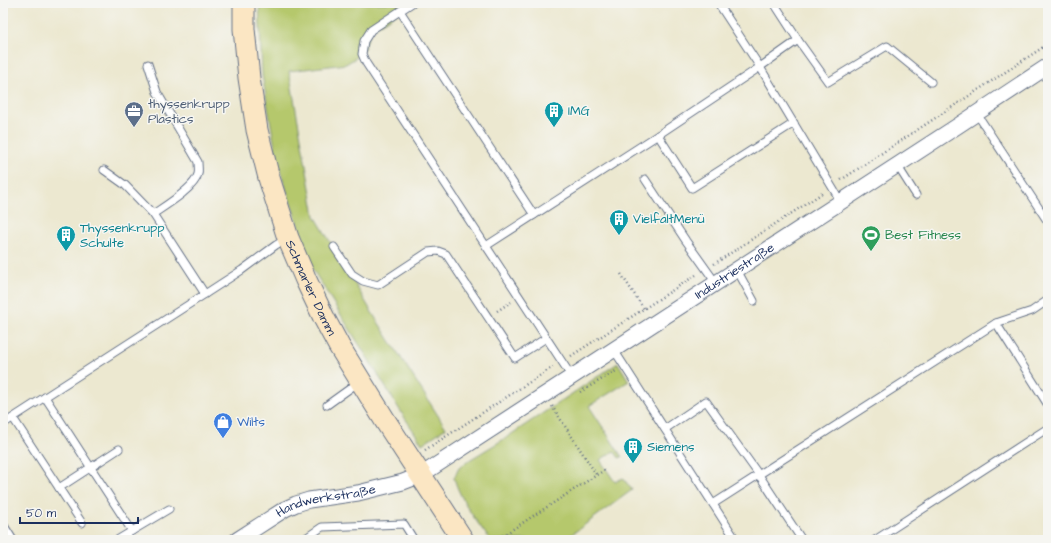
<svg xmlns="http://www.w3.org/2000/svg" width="1051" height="543" font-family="'Architects Daughter',sans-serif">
  <rect width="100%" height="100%" fill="#f6f6f2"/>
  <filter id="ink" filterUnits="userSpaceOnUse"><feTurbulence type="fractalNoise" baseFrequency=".025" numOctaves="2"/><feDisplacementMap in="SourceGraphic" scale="8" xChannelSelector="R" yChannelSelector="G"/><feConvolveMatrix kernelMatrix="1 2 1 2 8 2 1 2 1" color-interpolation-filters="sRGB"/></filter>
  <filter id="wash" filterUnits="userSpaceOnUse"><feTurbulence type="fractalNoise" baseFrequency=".012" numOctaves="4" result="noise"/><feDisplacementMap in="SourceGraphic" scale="16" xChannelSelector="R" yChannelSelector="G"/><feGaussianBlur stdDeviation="0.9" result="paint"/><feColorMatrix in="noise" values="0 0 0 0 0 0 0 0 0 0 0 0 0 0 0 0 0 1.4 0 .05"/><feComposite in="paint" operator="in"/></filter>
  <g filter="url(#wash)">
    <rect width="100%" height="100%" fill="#ece8d0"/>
    <g fill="#b5c86c" stroke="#687c65">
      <polygon points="259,3 412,3 371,30 362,54 346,64 289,71 315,216 371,311 446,428 422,444 401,412 313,270 278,164 262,75"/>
      <path d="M618 363 629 381 589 406 622 457 619 458 614 451 600 460 615 482 623 478 632 490 564 540H490C476 520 461 502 454 478L459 468 471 459 504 439Z"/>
    </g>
  </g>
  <g filter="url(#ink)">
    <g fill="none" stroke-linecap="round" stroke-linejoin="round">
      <defs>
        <g id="lane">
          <polyline points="412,3 371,30 364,41 362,54 366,63 572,377"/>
          <polyline points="718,3 760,67 798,40 828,82 887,46 931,82"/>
          <polyline points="774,3 798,40"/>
          <polyline points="400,11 534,215"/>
          <path d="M148 64 157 92 198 162C198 166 199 171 198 174 195 188 165 206 153 214"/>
          <polyline points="981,120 1048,222"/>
          <polyline points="658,135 692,188 794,123"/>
          <polyline points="897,165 916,195"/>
          <polyline points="104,170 125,185 153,214 205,294"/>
          <polyline points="645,179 686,241 716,283"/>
          <polyline points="486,246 658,135 760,67 841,202"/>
          <polyline points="334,247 352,274 363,281 378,285 428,252 438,251 446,254 515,358 546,338"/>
          <polyline points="737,270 754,301"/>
          <polyline points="996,323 1048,405"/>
          <polyline points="614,350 736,540"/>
          <polyline points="45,397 132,531 117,540"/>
          <polyline points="327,405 359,382"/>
          <polyline points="13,418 82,523"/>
          <polyline points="3,424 205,294 242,270 276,245 286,239"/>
          <polyline points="665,429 706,401 759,475 802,540"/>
          <polyline points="59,488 119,449"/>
          <polyline points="713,504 996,323 1032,311 1048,300"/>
          <polyline points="3,524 13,540"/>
          <polyline points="132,531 169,509"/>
          <polyline points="303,540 322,527 404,524 414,540"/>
          <polyline points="875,540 1048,428"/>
        </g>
        <g id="street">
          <path id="s1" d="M237 540 285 509 296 504 309 500 358 493 403 482 421 475 959 125 1048 66"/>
        </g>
        <g id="secondary">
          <path id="s2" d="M244 3V29L249 78 257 130 269 178 288 238 306 280 324 318 339 346 386 422 463 540"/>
        </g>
      </defs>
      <use href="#lane" stroke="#647086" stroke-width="9"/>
      <use href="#street" stroke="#647086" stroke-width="17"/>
      <use href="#secondary" stroke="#647086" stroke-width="23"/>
      <g stroke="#647086" stroke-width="2.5" stroke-dasharray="1 3" stroke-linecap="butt">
        <polyline points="841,180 1048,44"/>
        <polyline points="714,264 824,192"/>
        <polyline points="621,274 644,309"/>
        <polyline points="497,311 511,302"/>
        <polyline points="571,356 696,275"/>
        <polyline points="580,392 616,371"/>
        <polyline points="552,406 596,474"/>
        <polyline points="425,450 553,367"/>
        <polyline points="496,540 606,469"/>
      </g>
      <use href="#lane" stroke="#fff" stroke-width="7"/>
      <use href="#street" stroke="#fff" stroke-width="15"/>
      <use href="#secondary" stroke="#fbe6c3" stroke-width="21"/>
    </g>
  </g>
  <defs>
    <symbol id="office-pin" viewBox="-11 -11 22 30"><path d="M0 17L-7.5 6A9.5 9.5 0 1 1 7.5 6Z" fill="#5c6f8a" stroke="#f6f6f2"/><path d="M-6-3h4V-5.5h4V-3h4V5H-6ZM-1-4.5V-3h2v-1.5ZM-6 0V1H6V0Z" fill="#fff"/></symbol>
    <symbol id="building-pin" viewBox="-11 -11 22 30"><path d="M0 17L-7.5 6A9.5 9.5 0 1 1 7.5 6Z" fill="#0f9aa8" stroke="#f6f6f2"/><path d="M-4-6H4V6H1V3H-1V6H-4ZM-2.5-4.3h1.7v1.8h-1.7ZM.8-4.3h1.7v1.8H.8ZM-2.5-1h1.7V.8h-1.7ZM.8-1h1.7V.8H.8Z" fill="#fff"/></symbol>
    <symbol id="stadium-pin" viewBox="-11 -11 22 30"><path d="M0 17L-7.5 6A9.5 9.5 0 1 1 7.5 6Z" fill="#2e9e5b" stroke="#f6f6f2"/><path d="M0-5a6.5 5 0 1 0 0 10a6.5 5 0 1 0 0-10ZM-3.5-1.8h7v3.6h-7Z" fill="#fff"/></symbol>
    <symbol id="shop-pin" viewBox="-11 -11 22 30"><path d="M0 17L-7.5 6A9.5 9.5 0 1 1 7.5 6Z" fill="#3f7fe0" stroke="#f6f6f2"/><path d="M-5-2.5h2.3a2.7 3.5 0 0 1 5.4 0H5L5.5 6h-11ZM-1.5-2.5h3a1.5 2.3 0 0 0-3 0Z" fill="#fff"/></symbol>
  </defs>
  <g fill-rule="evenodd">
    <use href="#office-pin" x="123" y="100" width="22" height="30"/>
    <use href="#building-pin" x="543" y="100" width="22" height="30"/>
    <use href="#building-pin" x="608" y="208" width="22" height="30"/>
    <use href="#building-pin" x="55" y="224" width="22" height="30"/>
    <use href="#stadium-pin" x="860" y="224" width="22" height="30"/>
    <use href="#shop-pin" x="212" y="411" width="22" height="30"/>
    <use href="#building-pin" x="622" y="436" width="22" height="30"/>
  </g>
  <g text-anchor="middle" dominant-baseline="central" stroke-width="3" stroke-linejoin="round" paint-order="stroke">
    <g font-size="13" fill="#4e5e75" stroke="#f6f6f2" text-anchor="start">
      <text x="148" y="104">thyssenkrupp<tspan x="148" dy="15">Plastics</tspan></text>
    </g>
    <g font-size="13" fill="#0d838f" stroke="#f6f6f2" text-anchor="start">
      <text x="568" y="111">IMG</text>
      <text x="633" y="219">VielfaltMenü</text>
      <text x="80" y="228">Thyssenkrupp<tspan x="80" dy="15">Schulte</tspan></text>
      <text x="647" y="447">Siemens</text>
    </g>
    <g font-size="13" fill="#27864d" stroke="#f6f6f2" text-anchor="start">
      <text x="885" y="235">Best Fitness</text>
    </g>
    <g font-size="13" fill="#1b2f5e" stroke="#f6f6f2">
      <text stroke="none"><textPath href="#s1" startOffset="572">Industriestraße</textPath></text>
      <text stroke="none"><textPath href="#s2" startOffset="295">Schmarler Damm</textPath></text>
      <text stroke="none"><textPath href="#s1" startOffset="99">Handwerkstraße</textPath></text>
    </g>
    <g font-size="13" fill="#366cbe" stroke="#f6f6f2" text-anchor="start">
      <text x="237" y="422">Wilts</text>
    </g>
  </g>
  <rect width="1051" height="543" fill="none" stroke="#f6f6f2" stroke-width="16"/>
  <path d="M20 517v6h118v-6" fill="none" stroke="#1b2f5e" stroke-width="2"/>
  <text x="26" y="517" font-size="12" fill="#1b2f5e" stroke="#f6f6f2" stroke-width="3" paint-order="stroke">50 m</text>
</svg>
